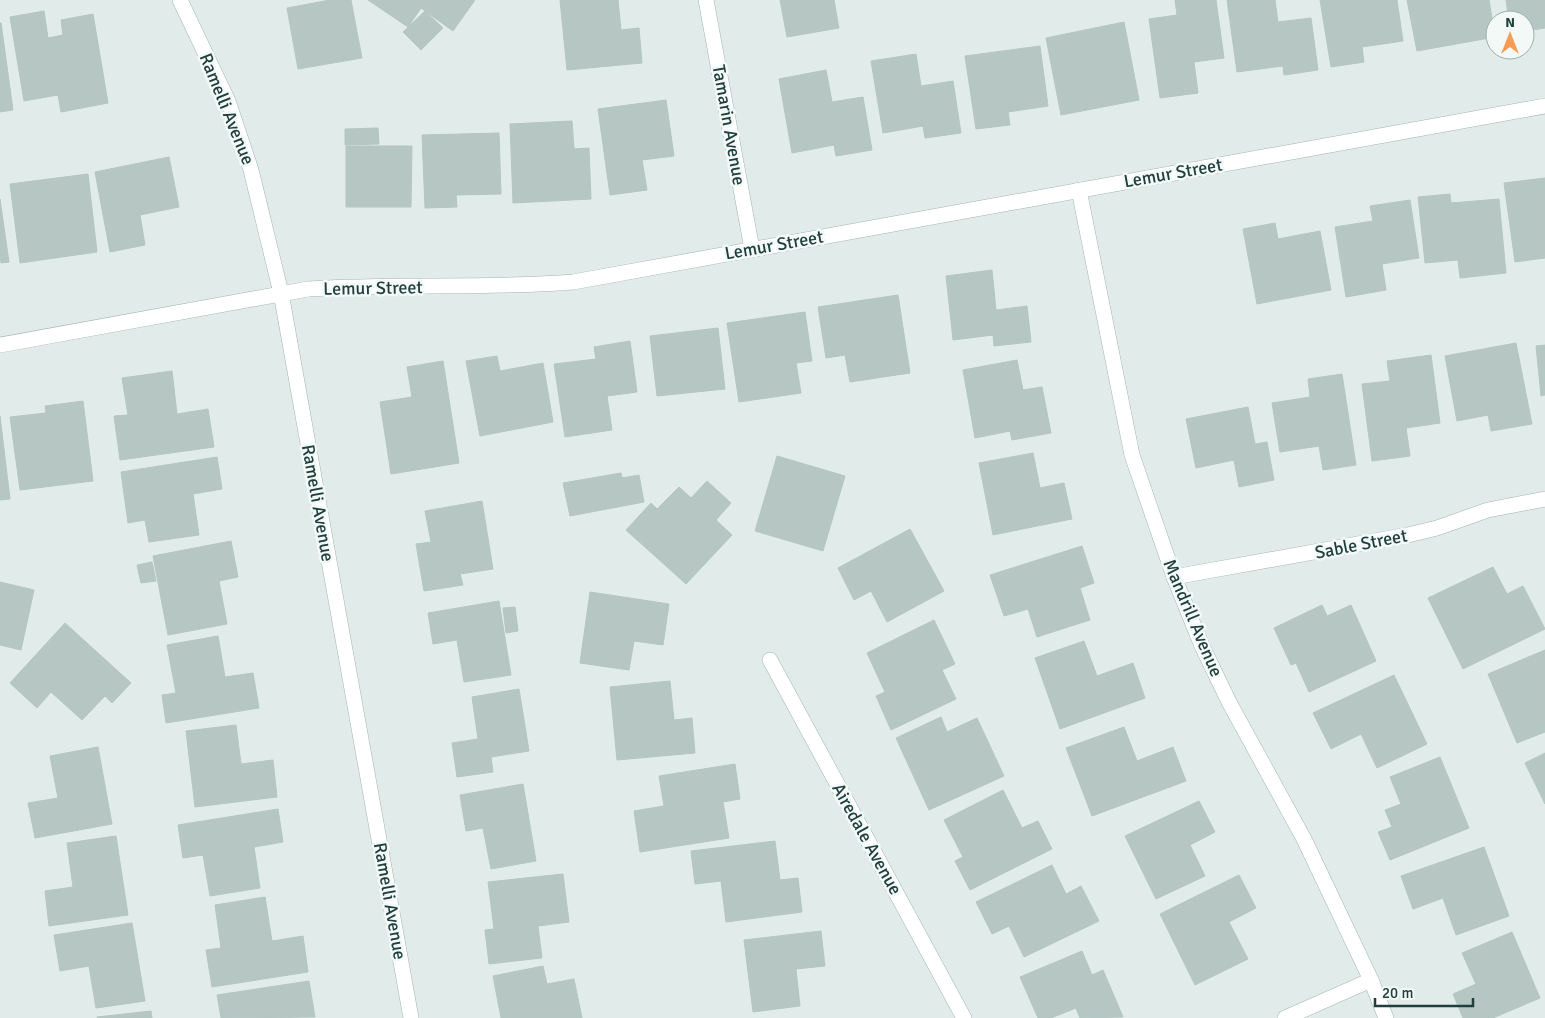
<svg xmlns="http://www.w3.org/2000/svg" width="1545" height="1018" font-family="Signika,sans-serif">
  <rect width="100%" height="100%" fill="#e1ecea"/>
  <g fill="#b6c7c3" stroke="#b3c6c2">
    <polygon points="330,0 351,0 362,58 298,69 287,8"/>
    <polygon points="368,0 475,0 453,31 421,8 408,27"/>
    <polygon points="560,0 618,0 621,30 639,28 642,63 567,70"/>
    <polygon points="780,0 834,0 839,28 787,37"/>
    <polygon points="1175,0 1216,0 1224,58 1194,62 1198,93 1160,98 1149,19 1177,15"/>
    <polygon points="1227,0 1275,0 1278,22 1311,18 1318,70 1284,75 1283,66 1237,72"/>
    <polygon points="1320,0 1397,0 1403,41 1362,47 1364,62 1331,67"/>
    <polygon points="1407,0 1489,0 1495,37 1417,51"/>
    <polygon points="1506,0 1545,0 1545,28 1525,31 1525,20 1509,20"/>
    <polygon points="44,11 48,38 63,35 61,20 93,14 108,103 61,112 58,95 24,101 10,17"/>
    <polygon points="425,11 443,28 421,50 403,32"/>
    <polygon points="1124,22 1139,100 1061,115 1046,38"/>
    <polygon points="0,23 1,23 13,110 0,112"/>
    <polygon points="1040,46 1048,106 1008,112 1010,125 976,129 965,56"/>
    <polygon points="916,54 921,86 953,81 961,133 925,138 923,126 883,133 871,61"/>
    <polygon points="826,70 832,102 863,97 872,150 836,156 834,145 792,153 779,79"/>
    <polygon points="666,100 674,156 642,160 647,190 610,195 598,109"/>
    <polygon points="572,121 574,149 589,148 591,199 513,203 510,124"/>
    <polygon points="378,128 379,144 345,145 345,129"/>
    <polygon points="499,133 501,194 456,195 457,207 425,208 422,135"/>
    <polygon points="346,146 412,146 411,207 346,207"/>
    <polygon points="169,157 179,207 140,215 145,245 110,252 95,172"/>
    <polygon points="88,174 97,252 20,263 10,184"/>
    <polygon points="1545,178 1545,258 1515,262 1504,183"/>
    <polygon points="1450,194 1451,203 1499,199 1506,273 1460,278 1458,260 1425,263 1418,197"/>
    <polygon points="0,199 9,262 1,263 0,256"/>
    <polygon points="1410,200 1419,258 1382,264 1386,290 1346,297 1335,227 1373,221 1370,206"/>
    <polygon points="1275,223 1278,239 1320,231 1331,290 1257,304 1243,229"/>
    <polygon points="992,270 996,310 1027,306 1031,342 994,346 993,335 953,340 946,276"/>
    <polygon points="898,295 910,373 850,382 845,355 826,358 818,307"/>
    <polygon points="805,312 812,361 796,363 801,393 739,402 727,323"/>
    <polygon points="718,328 725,389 657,396 650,336"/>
    <polygon points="630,341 637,392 607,396 612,430 565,437 554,364 596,359 594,347"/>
    <polygon points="1516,343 1532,424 1491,431 1488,415 1457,421 1445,356"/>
    <polygon points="1545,345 1545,395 1541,396 1536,346"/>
    <polygon points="1431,355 1440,423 1406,428 1410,456 1372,461 1362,384 1390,381 1387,361"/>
    <polygon points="497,356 500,371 543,363 553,422 480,436 466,361"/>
    <polygon points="1017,360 1023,390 1042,387 1051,433 1012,440 1010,431 975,438 963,370"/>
    <polygon points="443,361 459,463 391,474 380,402 412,397 407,367"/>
    <polygon points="172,371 177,414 208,409 214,447 120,460 114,416 128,415 122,378"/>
    <polygon points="1342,374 1356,465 1323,470 1319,446 1280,452 1272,403 1310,397 1308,379"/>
    <polygon points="83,401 93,481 20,490 10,417 46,413 45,406"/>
    <polygon points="1248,407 1255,444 1267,442 1274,480 1239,487 1234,460 1196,468 1186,419"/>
    <polygon points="0,416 10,499 0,500"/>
    <polygon points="1033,453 1040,488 1064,483 1072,519 993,535 979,463"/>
    <polygon points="777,456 845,476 823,551 755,531"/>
    <polygon points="217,457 222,489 193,494 199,535 149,542 145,520 128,523 121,472"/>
    <polygon points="621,473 622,478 639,475 644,502 570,516 563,483"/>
    <polygon points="707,481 731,503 716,520 732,535 686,584 626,530 651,503 657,509 679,487 691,498"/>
    <polygon points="482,501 493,569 460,574 463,585 424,591 416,544 431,542 425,511"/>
    <polygon points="910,529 944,591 887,622 871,591 854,600 838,568"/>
    <polygon points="231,541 238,577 219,581 227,624 168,635 153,556"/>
    <polygon points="1082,546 1094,583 1080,588 1090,620 1037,637 1028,609 1004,616 990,575"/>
    <polygon points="152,562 156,581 141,583 137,565"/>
    <polygon points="1493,567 1507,594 1523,586 1545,629 1463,669 1428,598"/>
    <polygon points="0,582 34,590 21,650 0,645"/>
    <polygon points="590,592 669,604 663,645 634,641 629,670 580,663"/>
    <polygon points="499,601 511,675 464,682 457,640 433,644 428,613"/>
    <polygon points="1322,605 1327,616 1351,605 1376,661 1309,692 1296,663 1291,665 1274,628"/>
    <polygon points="515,607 518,631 506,633 503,608"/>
    <polygon points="934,620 955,664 942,670 956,699 891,730 876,696 885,692 867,653"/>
    <polygon points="65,623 131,683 112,703 105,696 82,720 51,692 37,708 10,683"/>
    <polygon points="218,636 225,677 253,673 259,708 166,723 162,695 176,693 167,645"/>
    <polygon points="1084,641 1097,676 1133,663 1145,698 1060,729 1035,658"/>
    <polygon points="1545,650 1545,732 1517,743 1488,674"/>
    <polygon points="1394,675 1427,744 1377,768 1361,734 1331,749 1313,713"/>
    <polygon points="670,681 674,720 692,718 695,753 617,760 610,687"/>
    <polygon points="519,689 529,751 491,757 493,772 457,777 452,743 478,739 472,697"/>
    <polygon points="941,717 947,732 977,718 1004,776 929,810 896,738"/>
    <polygon points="236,725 241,764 273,760 277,797 195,807 186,731"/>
    <polygon points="1124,727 1137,761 1173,747 1186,781 1092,816 1066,748"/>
    <polygon points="98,747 112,824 35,838 28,803 58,798 50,756"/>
    <polygon points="1545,753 1545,804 1525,763"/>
    <polygon points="1440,757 1469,828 1390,860 1378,832 1392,827 1385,810 1401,804 1390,777"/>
    <polygon points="735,764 740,799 723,802 729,838 640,852 634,811 664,806 659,776"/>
    <polygon points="523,784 536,861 491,869 483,828 466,831 460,795"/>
    <polygon points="1003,790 1022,828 1038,821 1052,849 970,890 955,861 963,857 944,820"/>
    <polygon points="1199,801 1215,832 1190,845 1205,876 1156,899 1125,836"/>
    <polygon points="278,809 283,842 254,847 260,888 210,896 203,855 183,858 178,825"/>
    <polygon points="116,836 128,915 49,926 45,891 73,887 67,843"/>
    <polygon points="775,841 780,880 798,878 802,912 726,922 721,881 695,884 691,851"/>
    <polygon points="1484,847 1509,916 1456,935 1443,898 1413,909 1401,876"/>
    <polygon points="1052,865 1066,894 1081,886 1099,921 1024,957 1009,926 992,934 976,902"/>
    <polygon points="563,874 569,922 538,926 542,958 489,964 485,930 494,929 488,882"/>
    <polygon points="1239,875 1256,908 1229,922 1248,959 1195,985 1160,914"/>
    <polygon points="265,897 272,941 303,936 308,972 212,987 206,950 221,948 215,905"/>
    <polygon points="132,923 145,1001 96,1008 89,966 60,971 54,935"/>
    <polygon points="821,931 825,966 796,969 800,1006 753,1012 744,940"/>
    <polygon points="1512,932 1540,998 1493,1018 1463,1018 1453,994 1476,984 1462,953"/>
    <polygon points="1082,951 1092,975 1103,970 1123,1017 1080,1018 1076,1008 1051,1018 1038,1018 1020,977"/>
    <polygon points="543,966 547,984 574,979 582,1018 501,1018 493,976"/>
    <polygon points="309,981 315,1017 221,1018 217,995"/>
    <polygon points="151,1011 152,1018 97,1018 97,1017"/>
  </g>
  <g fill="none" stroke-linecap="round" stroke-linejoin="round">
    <defs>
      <g id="minor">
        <polyline points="180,0 228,101 251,170 281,293 411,1018"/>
        <polyline points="706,0 752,249"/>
        <polyline points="1079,190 1132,455 1174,577 1202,646 1229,702 1304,839 1371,980 1386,1018"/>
        <path d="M0 345 308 289C396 283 484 289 573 282L1545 106"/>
        <polyline points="1174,577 1408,535 1437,528 1488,510 1545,499"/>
        <polyline points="770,660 964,1018"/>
        <polyline points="1285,1018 1371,980"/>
      </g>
    </defs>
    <use href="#minor" stroke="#a3b4b2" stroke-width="16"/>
    <use href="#minor" stroke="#fff" stroke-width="15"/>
  </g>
  <g text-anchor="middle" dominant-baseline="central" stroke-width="5" stroke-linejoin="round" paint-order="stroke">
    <g font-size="18" fill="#203e3c" stroke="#f2f9f7">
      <text transform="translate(227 109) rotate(68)">Ramelli Avenue</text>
      <text transform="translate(729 125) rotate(80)">Tamarin Avenue</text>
      <text transform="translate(1173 173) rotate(-10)">Lemur Street</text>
      <text transform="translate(774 245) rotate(-10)">Lemur Street</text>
      <text transform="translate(373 288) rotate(-1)">Lemur Street</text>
      <text transform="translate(318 503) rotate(80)">Ramelli Avenue</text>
      <text transform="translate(1361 544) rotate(-11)">Sable Street</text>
      <text transform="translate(1193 618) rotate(67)">Mandrill Avenue</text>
      <text transform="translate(867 839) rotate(61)">Airedale Avenue</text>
      <text transform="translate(390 901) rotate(80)">Ramelli Avenue</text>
    </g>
  </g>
  <g transform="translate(1510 35)"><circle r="24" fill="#f2f9f7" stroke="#9eaeac"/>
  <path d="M0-4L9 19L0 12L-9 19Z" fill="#f99c53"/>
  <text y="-8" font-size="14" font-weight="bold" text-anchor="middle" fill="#203e3c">N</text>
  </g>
  <path d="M1375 998v8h98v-8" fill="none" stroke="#203e3c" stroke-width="2.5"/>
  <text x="1382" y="998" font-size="15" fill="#203e3c" stroke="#f2f9f7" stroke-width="4" paint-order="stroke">20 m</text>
</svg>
